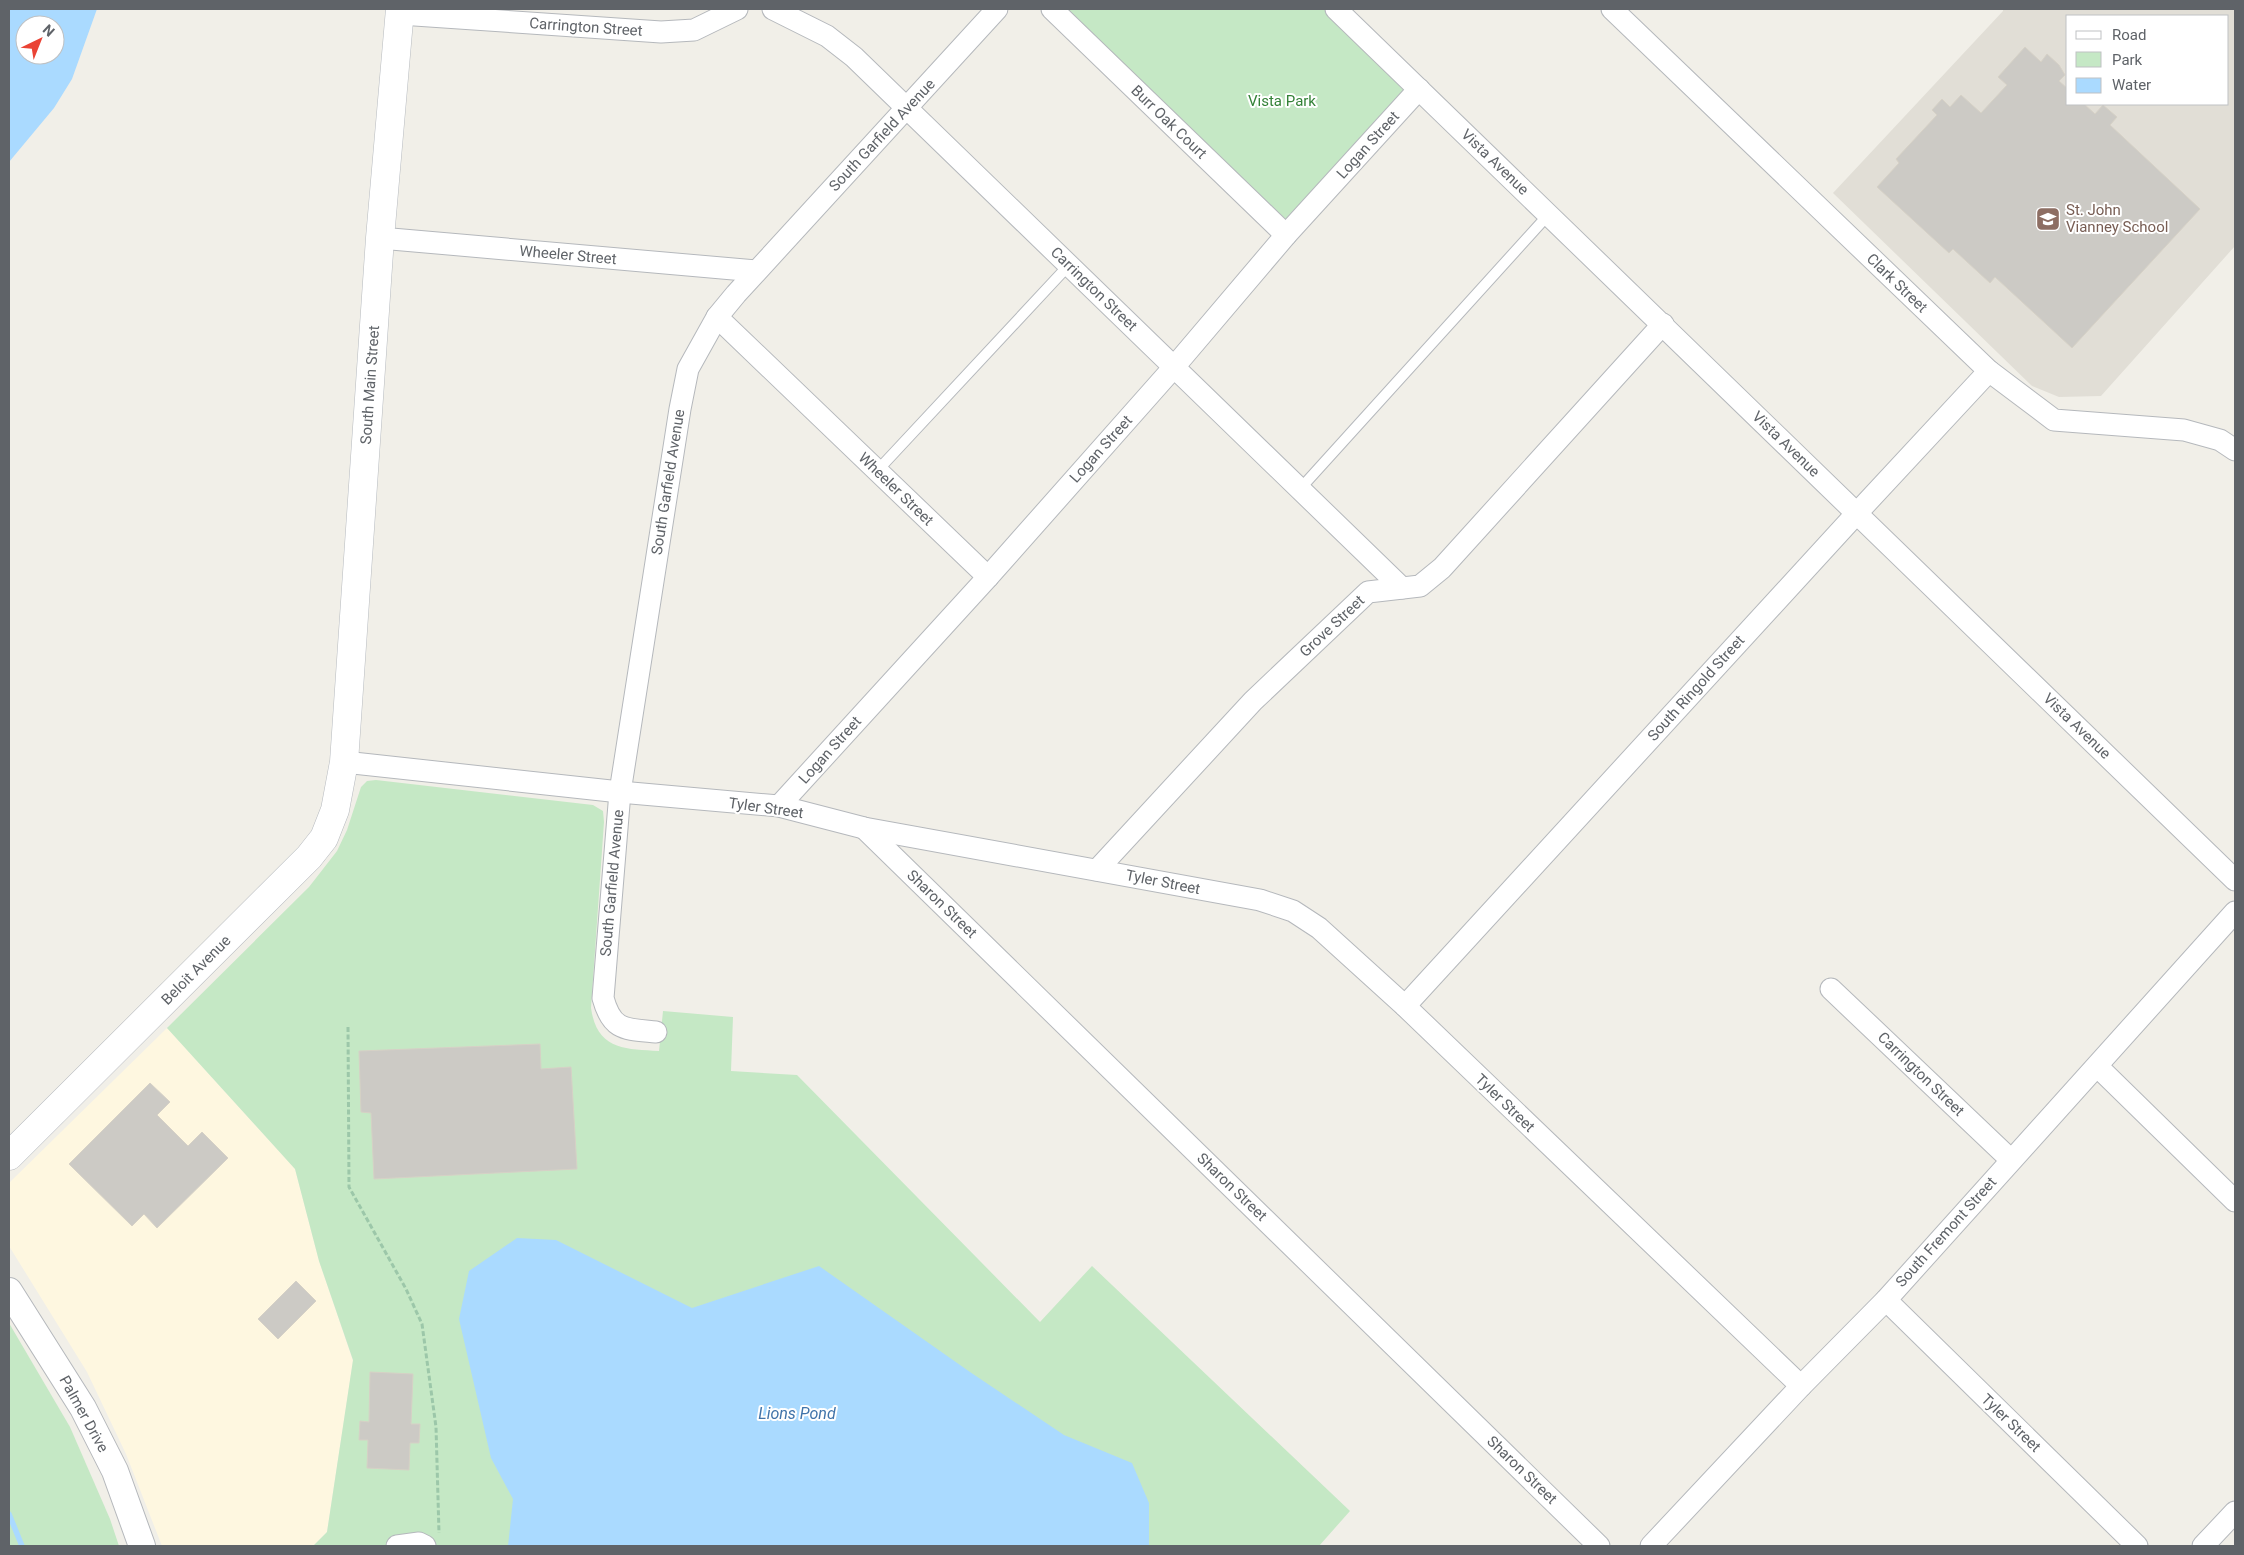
<svg xmlns="http://www.w3.org/2000/svg" width="2244" height="1555" font-family="Roboto,sans-serif">
  <rect width="100%" height="100%" fill="#f1efe8"/>
  <polygon fill="#fef7e0" points="167,1028 295,1169 319,1261 353,1361 327,1532 313,1546 162,1546 126,1454 87,1372 9,1246 9,1183"/>
  <path fill="#e1ded6" fill-rule="evenodd" d="M2003 9H2235V246L2101 396 2059 397 2032 386 1833 193 2003 11ZM2068 16H2228V104H2068Z"/>
  <g fill="#c5e8c5">
    <polygon points="1052,9 1336,9 1419,89 1286,235"/>
    <path d="M376 780 593 805 603 811 604 822 591 1008C597 1050 625 1049 659 1051L663 1011 733 1017 731 1071 797 1075 1040 1322 1092 1266 1350 1511 1319 1546H313L327 1532 353 1360 319 1261 295 1169 167 1028 309 887 337 851 347 830 361 787 367 781Z"/>
    <polygon points="9,1323 70,1427 110,1519 119,1546 9,1546"/>
  </g>
  <g fill="#aadaff" fill-rule="evenodd">
    <path d="M9 9H97L72 79 54 108 9 162ZM25 25H55V55H25Z"/>
    <polygon points="517,1238 556,1240 692,1308 819,1266 970,1372 1064,1435 1132,1463 1149,1503 1149,1546 508,1546 513,1499 491,1458 459,1319 469,1271"/>
  </g>
  <g fill="none" stroke-linecap="round" stroke-linejoin="round">
    <polyline stroke="#aadaff" stroke-width="5.5" points="9,1514 22,1546"/>
  </g>
  <g fill="#cccac5" stroke="#d6d1c6">
    <polygon points="2025,47 2041,62 2047,54 2059,65 2065,75 2059,81 2068,89 2068,104 2084,104 2095,114 2103,105 2117,117 2110,125 2200,209 2072,348 1995,277 1990,283 1953,249 1949,253 1877,187 1899,163 1896,159 1937,115 1932,110 1942,99 1950,107 1961,95 1981,113 2007,85 1998,77"/>
    <polygon points="540,1044 541,1069 571,1067 577,1169 374,1179 371,1113 361,1112 359,1051"/>
    <polygon points="150,1083 170,1102 157,1115 188,1146 202,1132 228,1158 157,1228 144,1214 132,1226 69,1164"/>
    <polygon points="296,1281 316,1301 278,1339 258,1319"/>
    <polygon points="370,1372 413,1374 411,1424 420,1424 419,1443 410,1443 409,1470 367,1468 368,1440 359,1440 360,1421 369,1422"/>
  </g>
  <g fill="none" stroke-linecap="round" stroke-linejoin="round">
    <defs>
      <g id="service">
        <polyline points="877,471 1069,265"/>
        <polyline points="1300,489 1549,214"/>
      </g>
      <g id="minor">
        <polyline points="773,9 827,36 854,57 1402,588"/>
        <polyline points="1052,9 1286,235"/>
        <polyline points="1336,9 2235,880"/>
        <polyline points="1612,9 1989,371 2054,420 2184,430 2220,440 2235,450"/>
        <polyline points="400,14 661,32 694,30 737,9"/>
        <polyline points="380,238 756,271"/>
        <polyline points="717,317 988,577"/>
        <polyline points="344,762 620,792 779,806 864,828 1260,900 1293,911 1319,928 1405,1006 1801,1386"/>
        <polyline points="779,806 988,577 1174,367 1286,235 1419,89"/>
        <polyline points="864,828 1599,1546"/>
        <polyline points="1097,870 1253,701 1368,592 1420,586 1442,568 1663,324"/>
        <polyline points="1831,989 2011,1160"/>
        <polyline points="1405,1006 1857,513 1989,371"/>
        <path d="M656 1032C625 1029 612 1031 603 998L620 792 680 409 688 369 717 317 736 294 997 9"/>
        <polyline points="2098,1067 2235,1201"/>
        <polyline points="1886,1300 2137,1546"/>
        <polyline points="397,1546 419,1543 425,1546"/>
        <polyline points="1651,1546 1801,1386 1886,1300 2235,912"/>
        <polyline points="2203,1546 2235,1512"/>
      </g>
      <polyline id="tertiary" points="9,1291 83,1408 115,1471 142,1546"/>
      <polyline id="secondary" points="9,1156 309,857 324,838 335,810 344,762 380,238 400,9"/>
    </defs>
    <use href="#service" stroke="#b5b8bc" stroke-width="12"/>
    <use href="#minor" stroke="#b5b8bc" stroke-width="23"/>
    <use href="#tertiary" stroke="#b5b8bc" stroke-width="28"/>
    <use href="#secondary" stroke="#b6babf" stroke-width="29"/>
    <polyline stroke="#9cc7a9" stroke-width="3" stroke-dasharray="5 2.5" stroke-linecap="butt" points="348,1027 349,1187 406,1289 422,1324 436,1427 439,1533"/>
    <use href="#service" stroke="#fff" stroke-width="10"/>
    <use href="#minor" stroke="#fff" stroke-width="21"/>
    <use href="#tertiary" stroke="#fff" stroke-width="26"/>
    <use href="#secondary" stroke="#fff" stroke-width="28"/>
  </g>
  <defs>
    <symbol id="school-square" viewBox="-11 -11 22 22"><rect x="-9" y="-9" width="18" height="18" rx="4" fill="#8d6e63" stroke="#fff"/><path d="M0-5L7-2L0 1L-7-2ZM-4 1L0 2.5L4 1V4Q0 6-4 4Z" fill="#fff"/></symbol>
  </defs>
  <g fill-rule="evenodd">
    <use href="#school-square" x="2034" y="205" width="28" height="28"/>
  </g>
  <g text-anchor="middle" dominant-baseline="central" stroke-width="4" stroke-linejoin="round" paint-order="stroke">
    <g font-size="15" fill="#5f6368" stroke="#fff">
      <text transform="translate(586 27) rotate(4)">Carrington Street</text>
      <text transform="translate(1169 122) rotate(44)">Burr Oak Court</text>
      <text transform="translate(882 135) rotate(-47)">South Garfield Avenue</text>
      <text transform="translate(1368 145) rotate(-48)">Logan Street</text>
      <text transform="translate(1495 162) rotate(44)">Vista Avenue</text>
      <text transform="translate(568 255) rotate(5)">Wheeler Street</text>
      <text transform="translate(1897 283) rotate(44)">Clark Street</text>
      <text transform="translate(1094 289) rotate(44)">Carrington Street</text>
      <text transform="translate(370 385) rotate(-86)">South Main Street</text>
      <text transform="translate(1786 444) rotate(44)">Vista Avenue</text>
      <text transform="translate(1101 449) rotate(-48)">Logan Street</text>
      <text transform="translate(668 482) rotate(-81)">South Garfield Avenue</text>
      <text transform="translate(896 489) rotate(44)">Wheeler Street</text>
      <text transform="translate(1332 626) rotate(-43)">Grove Street</text>
      <text transform="translate(1696 688) rotate(-48)">South Ringold Street</text>
      <text transform="translate(2077 726) rotate(44)">Vista Avenue</text>
      <text transform="translate(830 750) rotate(-48)">Logan Street</text>
      <text transform="translate(766 808) rotate(8)">Tyler Street</text>
      <text transform="translate(1163 882) rotate(11)">Tyler Street</text>
      <text transform="translate(612 883) rotate(-85)">South Garfield Avenue</text>
      <text transform="translate(942 904) rotate(44)">Sharon Street</text>
      <text transform="translate(196 970) rotate(-45)">Beloit Avenue</text>
      <text transform="translate(1921 1074) rotate(44)">Carrington Street</text>
      <text transform="translate(1505 1103) rotate(44)">Tyler Street</text>
      <text transform="translate(1232 1187) rotate(44)">Sharon Street</text>
      <text transform="translate(1946 1232) rotate(-48)">South Fremont Street</text>
      <text transform="translate(84 1414) rotate(61)">Palmer Drive</text>
      <text transform="translate(2011 1423) rotate(44)">Tyler Street</text>
      <text transform="translate(1522 1470) rotate(44)">Sharon Street</text>
    </g>
    <g font-size="15" fill="#348238" stroke="#fff">
      <text x="1282" y="101">Vista Park</text>
    </g>
    <g font-size="15" fill="#785e54" stroke="#fff" text-anchor="start">
      <text x="2066" y="210">St. John<tspan x="2066" dy="17">Vianney School</tspan></text>
    </g>
    <g font-size="16" font-style="italic" fill="#4174aa" stroke="#fff">
      <text x="797" y="1413">Lions Pond</text>
    </g>
  </g>
  <rect width="2244" height="1555" fill="none" stroke="#5f6368" stroke-width="20"/>
  <rect x="2066" y="15" width="162" height="90" fill="#ffffff" stroke="#bfc1c3"/>
  <rect x="2076" y="31" width="25" height="8" fill="#ffffff" stroke="#bfc1c3"/>
  <text x="2112" y="40" font-size="15" fill="#5f6368">Road</text>
  <rect x="2076" y="52" width="25" height="15" fill="#c5e8c5" stroke="#bfc1c3"/>
  <text x="2112" y="65" font-size="15" fill="#5f6368">Park</text>
  <rect x="2076" y="78" width="25" height="15" fill="#aadaff" stroke="#bfc1c3"/>
  <text x="2112" y="90" font-size="15" fill="#5f6368">Water</text>
  <g transform="translate(40 40) rotate(43)"><circle r="24" fill="#ffffff" stroke="#bfc1c3"/>
  <path d="M0-4L9 19L0 12L-9 19Z" fill="#ea4335"/>
  <text y="-8" font-size="14" font-weight="bold" text-anchor="middle" fill="#5f6368">N</text>
  </g>
</svg>
